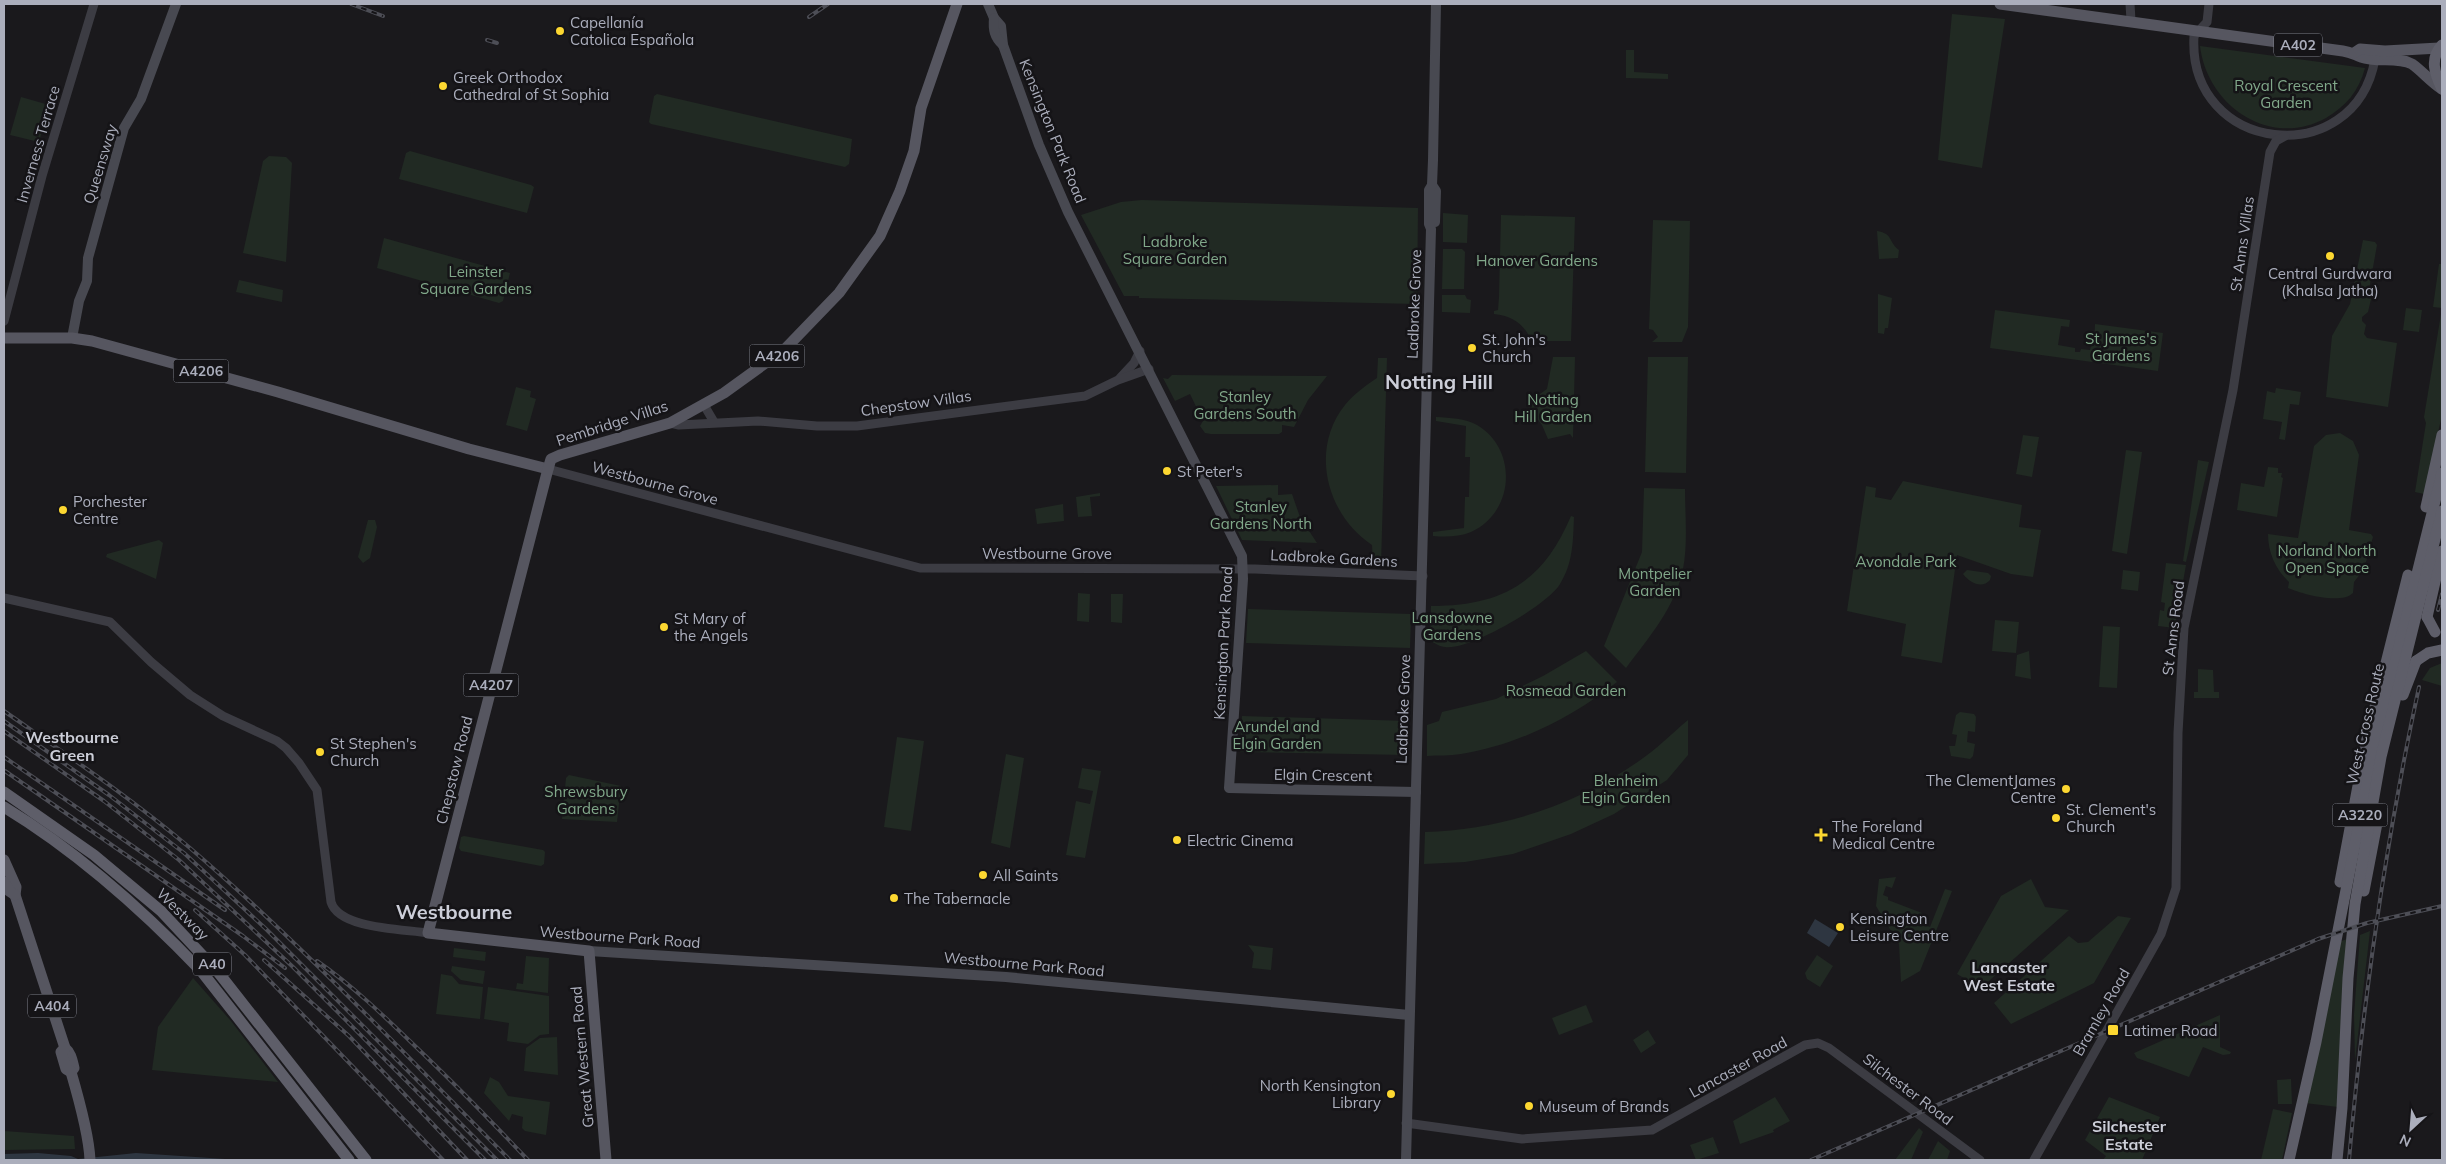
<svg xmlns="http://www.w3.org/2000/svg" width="2446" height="1164" font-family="Mulish,sans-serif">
  <rect width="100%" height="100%" fill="#1a191c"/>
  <g fill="#212a23">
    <polygon points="1952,14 2005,19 1982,168 1938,160"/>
    <path d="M2200 46 2365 68C2359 91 2346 106 2326 118 2270 149 2207 106 2200 46Z"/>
    <polygon points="1626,50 1634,50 1634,72 1668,74 1668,79 1626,78"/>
    <polygon points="657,94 852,139 849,164 845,167 651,124 649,122 654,96"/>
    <polygon points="21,97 49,105 39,142 10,135"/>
    <polygon points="410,151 531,185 534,187 527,213 399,179 406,153"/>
    <polygon points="269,156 286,157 292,163 286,262 243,253 263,161"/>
    <polygon points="1142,200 1418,208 1417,304 1139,298 1139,296 1124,296 1081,215 1121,202"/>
    <polygon points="1443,213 1468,215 1467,243 1443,242"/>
    <path d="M1501 215 1575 217 1571 341H1531C1525 324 1512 316 1494 314V311L1498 310 1499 297Z"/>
    <polygon points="1653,220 1690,221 1688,327 1682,342 1652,342 1658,337 1653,330 1649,329"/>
    <path d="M1877 231C1894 234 1888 242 1899 250L1898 258 1879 259Z"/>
    <polygon points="384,238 510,273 503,301 499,303 377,268"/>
    <polygon points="2363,240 2375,242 2377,245 2369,290 2372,295 2368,312 2362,317 2362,321 2366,325 2364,334 2367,338 2397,343 2388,407 2326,397 2332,336 2350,304"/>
    <polygon points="1443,249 1462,249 1465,252 1464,289 1442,289"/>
    <polygon points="2439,264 2442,264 2442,415 2424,494 2415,492 2426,423 2424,417 2442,308 2433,307"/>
    <polygon points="239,280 283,290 282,302 236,292"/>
    <polygon points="1878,294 1892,298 1888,328 1885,328 1884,334 1878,333"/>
    <polygon points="1442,295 1465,295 1467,299 1471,300 1470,313 1442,312"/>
    <polygon points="2406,308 2422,310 2419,332 2403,330"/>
    <polygon points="1995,310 2070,320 2069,327 2061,326 2058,345 2075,348 2075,352 2080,352 2081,349 2090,350 2091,346 2094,346 2095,324 2163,333 2158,371 1990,348"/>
    <polygon points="1553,357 1575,357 1573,438 1570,434 1548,439 1542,425 1526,404 1547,389"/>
    <polygon points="1648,357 1688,357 1686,473 1645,472"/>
    <path d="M1378 358H1387L1381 565H1373L1372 545C1327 515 1309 450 1345 405 1354 394 1365 386 1377 378Z"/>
    <polygon points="1172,375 1327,376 1308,400 1294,427 1282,425 1282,432 1279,434 1211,434 1205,433 1200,426 1203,421 1190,394 1175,401 1163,378 1168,379"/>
    <polygon points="516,387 531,391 530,397 536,399 527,431 506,425"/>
    <polygon points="2276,388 2301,392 2299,405 2290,404 2285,440 2279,439 2282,422 2263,419 2267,391 2275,393"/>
    <path d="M1436 417C1450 418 1465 418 1477 425 1518 449 1515 512 1471 532 1459 537 1446 537 1433 536V532L1464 528 1465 497H1469L1470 457H1465L1466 426 1436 421Z"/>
    <path d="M2340 433 2353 441 2359 455 2349 530 2371 534 2373 537 2364 569 2354 582 2353 593C2341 605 2302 594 2288 588L2289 582C2276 570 2268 553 2268 534L2298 538 2314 446 2326 435Z"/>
    <polygon points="2023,435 2039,437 2032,477 2016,474"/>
    <polygon points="2126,450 2142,452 2127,554 2112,551"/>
    <polygon points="2198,460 2209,462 2186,562 2183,561"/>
    <polygon points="2268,467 2278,468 2278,473 2282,473 2281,477 2283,478 2277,517 2237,510 2241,483 2264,487"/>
    <polygon points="1903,481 2022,505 2019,527 2041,530 2033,577 2011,574 1957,555 1942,663 1901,656 1906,624 1847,611 1866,486 1876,488 1875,497 1891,500"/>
    <polygon points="1278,485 1278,495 1292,494 1300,517 1317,543 1242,540 1216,486"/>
    <path d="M1644 488 1685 489C1685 514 1688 544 1683 569 1675 608 1649 637 1626 668L1604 646 1642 552Z"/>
    <polygon points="1100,493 1100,496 1090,497 1092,516 1078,517 1076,497"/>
    <polygon points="1063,504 1064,521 1037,524 1035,509"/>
    <path d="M1571 516 1574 517C1573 542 1573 563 1560 584 1548 605 1468 651 1445 647 1440 647 1435 643 1430 641L1431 606C1503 606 1543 582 1571 516Z"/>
    <polygon points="368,520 375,520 377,527 370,558 363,563 358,557"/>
    <polygon points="159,540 163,543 156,579 106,557 107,554"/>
    <polygon points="2166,563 2186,565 2179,604 2174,604 2173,612 2177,613 2175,628 2158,626 2160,610 2164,611 2165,603 2161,602"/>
    <path d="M1967 570 1988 573 1991 576 1990 580C1982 589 1970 583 1963 574Z"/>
    <polygon points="2123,570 2140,572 2138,591 2121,589"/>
    <polygon points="1078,593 1090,594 1089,622 1077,621"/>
    <polygon points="1111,594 1123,594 1122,623 1111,622"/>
    <polygon points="1248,609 1411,614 1410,648 1246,643"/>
    <polygon points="1995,620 2019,622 2016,653 1992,651"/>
    <polygon points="2103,626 2120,627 2117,688 2099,687"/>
    <path d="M1586 651 1617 682C1573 717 1518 745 1461 754 1450 756 1438 755 1427 756V725L1439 721 1442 712 1496 699 1543 676Z"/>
    <polygon points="2029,651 2031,679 2015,676 2017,655"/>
    <polygon points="2442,663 2442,686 2422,680 2430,668"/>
    <polygon points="2198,669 2213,670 2214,692 2219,692 2219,698 2194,698 2194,692 2198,692"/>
    <polygon points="1960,712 1974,714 1976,717 1975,732 1968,731 1967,742 1975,744 1973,756 1970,759 1951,756 1949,746 1955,746 1957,735 1952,734 1956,715"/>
    <polygon points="1242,716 1408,721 1407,755 1240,752"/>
    <path d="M1688 720V755L1667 780 1614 814 1571 834 1513 854 1465 862 1424 864 1425 832C1501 830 1576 805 1639 761 1657 749 1671 734 1688 720Z"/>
    <polygon points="897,737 924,741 911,831 884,827"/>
    <polygon points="1006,754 1024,758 1010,848 991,843"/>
    <polygon points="1082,768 1101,771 1085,858 1066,855 1076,801 1090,804 1093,791 1078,788"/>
    <polygon points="569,775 621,786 617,822 562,819 566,778"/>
    <polygon points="464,836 543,850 545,852 544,864 541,866 461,851 459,848 461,837"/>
    <polygon points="1896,877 1892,888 1886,886 1883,895 1888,897 1888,900 1922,913 1921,915 1925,916 1922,924 1930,927 1945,889 1952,891 1920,971 1901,982 1899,944 1876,906 1879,879"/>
    <polygon points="2031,879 2045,907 2069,910 1981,988 1957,974 2001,896"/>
    <polygon points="2118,916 2131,918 2094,983 2011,1024 1994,1003 2069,936 2078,943 2088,942"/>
    <polygon points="2370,931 2355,1061 2354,1015 2360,935"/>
    <polygon points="2347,939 2338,1107 2305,1103 2339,942"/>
    <polygon points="1248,945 1273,948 1271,970 1252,968 1254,953"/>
    <polygon points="454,948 486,952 485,961 453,957"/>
    <polygon points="1817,955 1833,966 1820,987 1807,979 1805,973"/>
    <polygon points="526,956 549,958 548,993 516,989 517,983 523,984"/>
    <polygon points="452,966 485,971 483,984 461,980 451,971"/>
    <polygon points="441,974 452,976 459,984 483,987 480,1019 436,1014"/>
    <polygon points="193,978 231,1021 278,1082 152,1070 158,1027"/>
    <polygon points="488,987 549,996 549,1034 540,1035 528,1044 507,1041 509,1023 484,1019"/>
    <polygon points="1586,1005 1593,1022 1559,1035 1552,1018"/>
    <polygon points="2220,1015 2220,1047 2231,1052 2230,1054 2223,1055 2203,1047 2189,1077 2137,1058 2134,1053"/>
    <polygon points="1648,1030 1656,1043 1641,1053 1633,1040"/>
    <polygon points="557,1037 558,1075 524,1071 526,1048 540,1038"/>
    <polygon points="490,1077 499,1082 508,1096 550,1102 546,1135 525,1131 522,1128 523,1117 512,1114 509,1121 484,1093"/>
    <polygon points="2291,1079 2292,1104 2278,1104 2277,1080"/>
    <polygon points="1775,1097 1790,1121 1773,1130 1774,1132 1740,1144 1733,1121"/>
    <polygon points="2109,1097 2160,1117 2142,1160 2103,1160 2106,1156 2085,1140"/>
    <polygon points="2273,1109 2292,1113 2282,1160 2261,1160"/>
    <polygon points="1919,1128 1923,1132 1911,1160 1895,1160"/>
    <polygon points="4,1131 74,1136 75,1149 4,1150"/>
    <polygon points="1713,1137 1719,1153 1696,1160 1690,1145"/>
    <polygon points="1938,1141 1950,1151 1947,1160 1928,1160"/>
  </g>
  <g fill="#2e3641">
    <polygon points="1815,919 1838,933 1829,947 1807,933"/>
    <polygon points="38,1153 71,1156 78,1159 136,1153 240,1160 4,1160 4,1154"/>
  </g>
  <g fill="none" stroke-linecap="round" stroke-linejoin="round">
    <g stroke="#3c3c43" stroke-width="9">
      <polyline points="2130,4 2131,20"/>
      <path d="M2209 4 2207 22 2194 36C2187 154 2355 173 2375 59"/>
      <polyline points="4,321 42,176 94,4"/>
      <polyline points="1120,378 1134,363 1140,351"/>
      <polyline points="704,405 714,422"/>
      <polyline points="670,423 679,425 758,421 817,426 857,426 1085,396 1118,380 1149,369"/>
      <polyline points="548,469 920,568 1255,569 1423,576"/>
      <path d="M4 598 110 622 151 662 190 695 223 716 277 741 286 748 299 763 317 790 331 902C339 929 403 929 428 933"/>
      <polyline points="1406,1123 1522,1139 1652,1130 1805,1045 1818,1043 1829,1048 1980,1160"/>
      <polyline points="2034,1160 2161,934 2176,888 2178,733 2184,628 2233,390 2270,152 2276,141 2285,136"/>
    </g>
    <g stroke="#484951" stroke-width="10">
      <polyline points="988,4 994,18 1001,26 1003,45 1039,145 1068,212 1242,556 1243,579 1229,788 1416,792"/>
      <path d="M994 18C993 29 994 37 1003 45"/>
      <polyline points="1432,185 1436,191 1435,222"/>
      <polyline points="72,338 79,301 87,281 88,258 124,128 141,99 176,4"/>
      <polyline points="589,951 1006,977 1409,1015"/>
      <polyline points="1406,1160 1431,229 1429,224 1429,190 1432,185 1433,160 1436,4"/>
    </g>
    <g stroke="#565660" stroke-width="11">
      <path d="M2000 4 2343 51C2351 52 2355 55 2361 57 2377 63 2397 56 2412 64 2422 71 2431 82 2442 89"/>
      <polyline points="2354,53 2360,49 2385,51 2439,48"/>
      <polyline points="4,338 72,338 92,341 278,392 469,449 548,469"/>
      <path d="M4 860 16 887 15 895 65 1048C71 1053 72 1060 74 1068L71 1072"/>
      <polyline points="4,882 9,891 15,895"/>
      <path d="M65 1048 61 1052 66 1069 71 1072C78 1096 89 1135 90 1160"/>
      <polyline points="606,1160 589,951 428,933 548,469 551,459 560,455 670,423 724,393 785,349 839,293 880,236 900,191 914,151 921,108 957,4"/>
    </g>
    <g stroke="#5e5e69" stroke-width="11">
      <path d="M2442 45C2429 59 2435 74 2442 89"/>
      <polyline points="2426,507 2442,435"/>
      <polyline points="2427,617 2442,551"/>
      <polyline points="2403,695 2416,661"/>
      <polyline points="4,792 94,855 161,911 218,972 366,1160"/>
      <path d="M4 807C78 852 143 910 202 972L349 1160"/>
      <polyline points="2340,882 2366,743 2408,575"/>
      <polyline points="2364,891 2378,818"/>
      <polyline points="2289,1160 2316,1042 2375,743 2442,473"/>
      <polyline points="2337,1160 2342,1108 2348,978 2355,904 2381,757 2442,511"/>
    </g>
    <defs>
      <g id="rail">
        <polyline points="351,4 383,16"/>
        <polyline points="809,17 828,4"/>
        <polyline points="487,40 497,43"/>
        <polyline points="2438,610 2442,594"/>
        <path d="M4 711C67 755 131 798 190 848 303 945 405 1055 510 1160"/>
        <polyline points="4,721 109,795 184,853 266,929 497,1160"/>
        <polyline points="4,731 104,801 179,860 293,967 485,1160"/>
        <polyline points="4,757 225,910"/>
        <polyline points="5,771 243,936 285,968"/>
        <polyline points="195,910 245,955 443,1160"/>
        <polyline points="264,960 349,1036 467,1160"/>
        <path d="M317 961C353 986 384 1016 415 1046 454 1083 491 1121 528 1160"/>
        <polyline points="1811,1160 2318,939 2367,923 2442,906"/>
        <path d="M2349 1160C2363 1001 2385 844 2419 687"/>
      </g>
    </defs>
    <use href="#rail" stroke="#4d4e56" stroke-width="4"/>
    <use href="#rail" stroke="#151417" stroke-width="2" stroke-dasharray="5.5" stroke-linecap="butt"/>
    <g stroke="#5e5e69" stroke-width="11">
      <polyline points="2427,617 2435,632"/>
      <polyline points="2416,661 2428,653 2442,650"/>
    </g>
  </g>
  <g fill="#fcd731" stroke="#151417" stroke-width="2">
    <circle cx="560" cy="31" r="5"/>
    <circle cx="443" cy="86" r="5"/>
    <circle cx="2330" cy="256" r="5"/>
    <circle cx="1472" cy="348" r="5"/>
    <circle cx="1167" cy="471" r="5"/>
    <circle cx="63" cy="510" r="5"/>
    <circle cx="664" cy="627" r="5"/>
    <circle cx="320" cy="752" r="5"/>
    <circle cx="2066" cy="789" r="5"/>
    <circle cx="2056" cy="818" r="5"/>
    <path d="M1818.5 827.5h5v5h5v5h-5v5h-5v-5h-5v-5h5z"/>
    <circle cx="1177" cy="840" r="5"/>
    <circle cx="983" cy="875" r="5"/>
    <circle cx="894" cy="898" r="5"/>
    <circle cx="1840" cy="927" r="5"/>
    <rect x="2107" y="1024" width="12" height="12" rx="2.5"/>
    <circle cx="1391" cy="1094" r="5"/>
    <circle cx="1529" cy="1106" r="5"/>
  </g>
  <g text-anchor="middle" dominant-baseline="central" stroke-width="5" stroke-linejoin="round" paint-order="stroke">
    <g fill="#151417" stroke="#7e808a" stroke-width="1">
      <rect x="2274" y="33.5" width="48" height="23" rx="4"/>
      <rect x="749.5" y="344.5" width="55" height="23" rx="4"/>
      <rect x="173.5" y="359.5" width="55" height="23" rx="4"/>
      <rect x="463.5" y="673.5" width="55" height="23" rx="4"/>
      <rect x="2332.5" y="803.5" width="55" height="23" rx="4"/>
      <rect x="193" y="952.5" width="38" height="23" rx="4"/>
      <rect x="28" y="994.5" width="48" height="23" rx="4"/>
    </g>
    <g font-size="14" font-weight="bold" fill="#abaebc">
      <text x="2298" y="45">A402</text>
      <text x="777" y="356">A4206</text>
      <text x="201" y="371">A4206</text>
      <text x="491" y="685">A4207</text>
      <text x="2360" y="815">A3220</text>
      <text x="212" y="964">A40</text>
      <text x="52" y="1006">A404</text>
    </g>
    <g font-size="15" fill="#abaebc" stroke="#151417" text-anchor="start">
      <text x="570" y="22">Capellanía<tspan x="570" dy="17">Catolica Española</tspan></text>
      <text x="453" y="77">Greek Orthodox<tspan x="453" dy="17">Cathedral of St Sophia</tspan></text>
      <text x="2330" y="273" text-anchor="middle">Central Gurdwara<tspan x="2330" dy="17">(Khalsa Jatha)</tspan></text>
      <text x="1482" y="339">St. John's<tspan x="1482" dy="17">Church</tspan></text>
      <text x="1177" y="471">St Peter's</text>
      <text x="73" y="501">Porchester<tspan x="73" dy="17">Centre</tspan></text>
      <text x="674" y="618">St Mary of<tspan x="674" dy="17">the Angels</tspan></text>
      <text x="330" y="743">St Stephen's<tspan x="330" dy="17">Church</tspan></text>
      <text x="2056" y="780" text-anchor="end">The ClementJames<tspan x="2056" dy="17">Centre</tspan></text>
      <text x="2066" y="809">St. Clement's<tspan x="2066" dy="17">Church</tspan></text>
      <text x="1832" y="826">The Foreland<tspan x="1832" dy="17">Medical Centre</tspan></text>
      <text x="1187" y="840">Electric Cinema</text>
      <text x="993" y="875">All Saints</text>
      <text x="904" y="898">The Tabernacle</text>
      <text x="1850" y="918">Kensington<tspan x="1850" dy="17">Leisure Centre</tspan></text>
      <text x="2124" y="1030">Latimer Road</text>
      <text x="1381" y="1085" text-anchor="end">North Kensington<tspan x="1381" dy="17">Library</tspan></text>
      <text x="1539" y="1106">Museum of Brands</text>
    </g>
    <g font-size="15" fill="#81a88a" stroke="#151417">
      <text x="2286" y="85">Royal Crescent<tspan x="2286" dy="17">Garden</tspan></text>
      <text x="1175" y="241">Ladbroke<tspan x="1175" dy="17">Square Garden</tspan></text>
      <text x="1537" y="260">Hanover Gardens</text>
      <text x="476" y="271">Leinster<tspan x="476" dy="17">Square Gardens</tspan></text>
      <text x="2121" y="338">St James's<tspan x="2121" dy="17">Gardens</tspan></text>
      <text x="1245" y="396">Stanley<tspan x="1245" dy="17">Gardens South</tspan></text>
      <text x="1553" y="399">Notting<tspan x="1553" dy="17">Hill Garden</tspan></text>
      <text x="1261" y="506">Stanley<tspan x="1261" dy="17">Gardens North</tspan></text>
      <text x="2327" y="550">Norland North<tspan x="2327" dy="17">Open Space</tspan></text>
      <text x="1906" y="561">Avondale Park</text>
      <text x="1655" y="573">Montpelier<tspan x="1655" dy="17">Garden</tspan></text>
      <text x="1452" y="617">Lansdowne<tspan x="1452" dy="17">Gardens</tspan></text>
      <text x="1566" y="690">Rosmead Garden</text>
      <text x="1277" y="726">Arundel and<tspan x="1277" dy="17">Elgin Garden</tspan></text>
      <text x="1626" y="780">Blenheim<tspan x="1626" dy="17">Elgin Garden</tspan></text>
      <text x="586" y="791">Shrewsbury<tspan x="586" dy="17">Gardens</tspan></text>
    </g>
    <g font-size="15" fill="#abaebc" stroke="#151417">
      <text transform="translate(1053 131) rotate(68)">Kensington Park Road</text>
      <text transform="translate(38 144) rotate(-74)">Inverness Terrace</text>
      <text transform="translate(100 164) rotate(-73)">Queensway</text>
      <text transform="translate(2242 244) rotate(-82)">St Anns Villas</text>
      <text transform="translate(1414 304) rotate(-88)">Ladbroke Grove</text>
      <text transform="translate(916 403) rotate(-8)">Chepstow Villas</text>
      <text transform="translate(612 423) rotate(-18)">Pembridge Villas</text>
      <text transform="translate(655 483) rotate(15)">Westbourne Grove</text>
      <text x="1047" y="553">Westbourne Grove</text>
      <text transform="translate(1334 558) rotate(3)">Ladbroke Gardens</text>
      <text transform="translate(2173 628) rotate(-83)">St Anns Road</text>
      <text transform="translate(1223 643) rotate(-87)">Kensington Park Road</text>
      <text transform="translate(1403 709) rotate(-88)">Ladbroke Grove</text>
      <text transform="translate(2365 724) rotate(-77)">West Cross Route</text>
      <text transform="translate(454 770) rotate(-76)">Chepstow Road</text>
      <text transform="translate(1323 775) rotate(1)">Elgin Crescent</text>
      <text transform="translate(183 914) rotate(45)">Westway</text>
      <text transform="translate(620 937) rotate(4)">Westbourne Park Road</text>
      <text transform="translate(1024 964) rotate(5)">Westbourne Park Road</text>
      <text transform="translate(2101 1012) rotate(-60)">Bramley Road</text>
      <text transform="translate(582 1057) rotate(-95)">Great Western Road</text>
      <text transform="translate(1738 1067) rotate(-29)">Lancaster Road</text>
      <text transform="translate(1908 1089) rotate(37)">Silchester Road</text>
    </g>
    <g font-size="16" font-weight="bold" fill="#ccced8" stroke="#151417">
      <text x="72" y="737">Westbourne<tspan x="72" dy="18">Green</tspan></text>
      <text x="2009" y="967">Lancaster<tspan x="2009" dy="18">West Estate</tspan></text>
      <text x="2129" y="1126">Silchester<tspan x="2129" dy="18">Estate</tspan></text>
    </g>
    <g font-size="20" font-weight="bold" fill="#ccced8" stroke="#151417">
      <text x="1439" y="381">Notting Hill</text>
      <text x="454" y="911">Westbourne</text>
    </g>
  </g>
  <rect width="2446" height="1164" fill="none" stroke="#abaebc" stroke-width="10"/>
  <g transform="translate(2411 1129) rotate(206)" stroke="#151417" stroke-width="4" paint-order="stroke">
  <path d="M0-4L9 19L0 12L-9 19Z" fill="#abaebc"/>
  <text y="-8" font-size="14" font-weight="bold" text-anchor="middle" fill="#abaebc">N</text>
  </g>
</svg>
